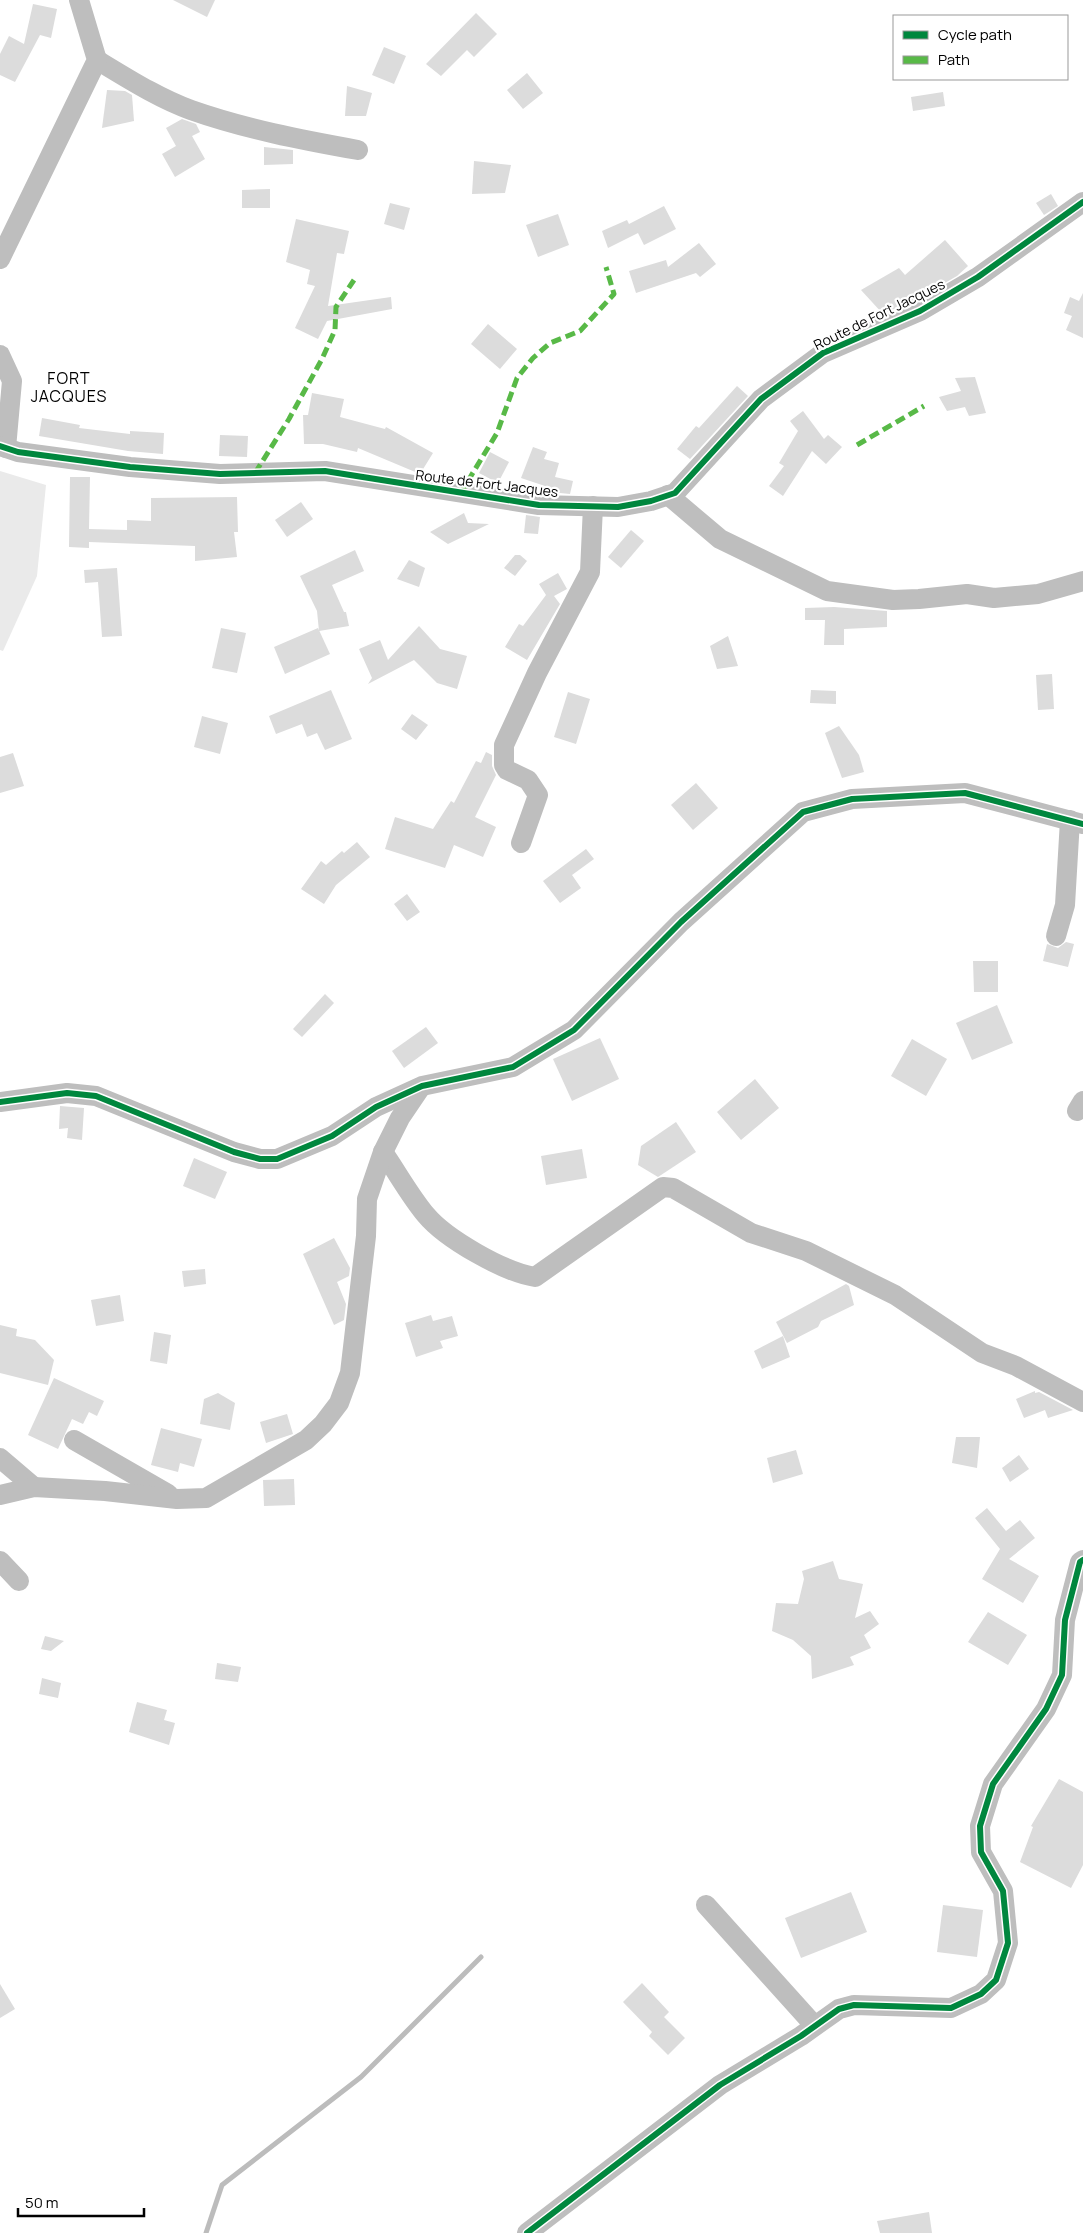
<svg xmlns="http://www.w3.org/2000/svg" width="1083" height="2233" font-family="Manrope,sans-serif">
  <rect width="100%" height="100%" fill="#fff"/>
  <polygon fill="#eaeaea" points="0,471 46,485 37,576 3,651 0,650"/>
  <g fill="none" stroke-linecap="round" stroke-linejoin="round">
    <polyline stroke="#bcbcbc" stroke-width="5" points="206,2233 222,2185 361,2077 481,1957"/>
  </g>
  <g fill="#dcdcdc">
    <polygon points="173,0 215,0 207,17"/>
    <polygon points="33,4 57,9 51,38 40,35 15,82 0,75 0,54 9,36 24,44"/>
    <polygon points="476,13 497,34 474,57 467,50 441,76 426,64"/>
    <polygon points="384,47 406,56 394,84 372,75"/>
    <polygon points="527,73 543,93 523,109 507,90"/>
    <polygon points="347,86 372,93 366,116 345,116"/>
    <polygon points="107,90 125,91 132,95 134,121 102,128"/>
    <polygon points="943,92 945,106 913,111 911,97"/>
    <polygon points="182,119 196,124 200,132 192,136 205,159 175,177 162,154 176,146 166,128"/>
    <polygon points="264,147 293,150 293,164 264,165"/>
    <polygon points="474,161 511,165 505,193 472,194"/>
    <polygon points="270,189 270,208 242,208 242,190"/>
    <polygon points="1051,194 1058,206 1044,215 1036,203"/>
    <polygon points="390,203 410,208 404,230 384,224"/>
    <polygon points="664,206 676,229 644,245 638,233 608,248 602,231 627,220 629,224"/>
    <polygon points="558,214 569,245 538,257 526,225"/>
    <polygon points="296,219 349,231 344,254 337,253 328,306 391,297 392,309 327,321 318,339 295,328 315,286 307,284 310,270 286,262"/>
    <polygon points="945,240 968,266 957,276 915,300 883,314 861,290 899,268 905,275"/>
    <polygon points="699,243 716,264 700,277 696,273 636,293 629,271 666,260 668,267"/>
    <polygon points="1083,293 1083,338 1066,330 1072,316 1064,313 1070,297 1079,301"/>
    <polygon points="488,324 517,349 500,369 471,344"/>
    <polygon points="975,377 986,413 969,416 965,407 947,411 939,397 961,391 955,378"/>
    <polygon points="737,386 748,396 690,459 677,449 696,426 699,428"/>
    <polygon points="312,393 344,399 340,417 385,429 386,427 433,453 420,474 358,448 357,452 323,444 304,444 303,415 308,415"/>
    <polygon points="803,411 824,439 828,435 842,447 826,464 812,451 783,496 769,486 784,466 779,463 798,431 790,421"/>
    <polygon points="42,418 80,425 79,428 130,434 130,431 164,433 163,454 128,451 39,436"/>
    <polygon points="220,435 248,436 247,457 219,456"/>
    <polygon points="533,447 547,452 544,459 559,463 555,477 573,481 570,494 550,492 551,488 521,478"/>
    <polygon points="490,452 509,462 498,483 479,473"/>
    <polygon points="70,477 90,477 89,529 127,530 127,520 151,521 151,498 237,497 238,532 234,532 237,557 195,561 195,546 89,542 89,548 69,547"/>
    <polygon points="301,502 313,519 287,537 275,520"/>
    <polygon points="464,513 468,523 489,524 448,544 430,532"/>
    <polygon points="526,515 540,517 538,534 524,533"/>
    <polygon points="631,530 644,541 621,568 608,557"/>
    <polygon points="355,550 364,571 332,585 344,612 346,612 349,626 319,631 317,611 300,576"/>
    <polygon points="515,555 520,555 527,561 515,576 504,568"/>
    <polygon points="409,560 425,568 419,587 397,579"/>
    <polygon points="117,568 122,636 102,637 98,582 85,583 84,570"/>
    <polygon points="558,573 567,589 554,596 560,604 527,660 505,647 519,624 523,626 546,595 539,584"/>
    <polygon points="834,607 887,611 887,627 844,629 844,645 824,645 825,620 805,620 805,608"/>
    <polygon points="419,626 440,649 467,656 457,689 437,683 414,660 368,684 372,678 359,649 380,640 388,660"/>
    <polygon points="221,628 246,633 237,673 212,668"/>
    <polygon points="318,628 330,654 285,674 274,647"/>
    <polygon points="728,636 738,666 717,669 710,646"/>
    <polygon points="1052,674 1054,709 1038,710 1036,675"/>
    <polygon points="331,690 352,739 325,750 317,733 307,737 302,724 276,734 269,716"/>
    <polygon points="811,690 836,691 836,704 810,703"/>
    <polygon points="568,692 590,699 576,744 554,737"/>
    <polygon points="412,714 428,725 416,740 401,729"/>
    <polygon points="202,716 228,723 220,754 194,747"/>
    <polygon points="839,726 859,755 864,772 842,778 825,733"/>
    <polygon points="486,752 492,755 492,766 496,775 475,817 496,827 483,857 454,845 445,868 385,849 395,817 433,829 451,801 454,803 476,761 481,763"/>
    <polygon points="13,753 24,786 0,793 0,757"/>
    <polygon points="696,783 718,808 693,830 671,805"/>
    <polygon points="357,842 370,857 336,885 324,904 301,889 321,861 326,865 342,851 344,853"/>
    <polygon points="586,849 594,859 572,875 581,888 560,903 543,881"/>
    <polygon points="407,894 420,912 407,921 394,904"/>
    <polygon points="1066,942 1074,944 1068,967 1043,961 1047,944 1058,948"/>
    <polygon points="973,961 998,961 998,992 974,992"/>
    <polygon points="325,994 334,1003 302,1037 293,1029"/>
    <polygon points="997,1005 1013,1043 972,1060 956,1023"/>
    <polygon points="426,1027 438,1043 404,1068 392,1051"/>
    <polygon points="600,1038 619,1079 572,1101 553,1059"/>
    <polygon points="912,1039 947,1059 926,1096 891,1076"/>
    <polygon points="755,1079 779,1108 741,1140 717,1112"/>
    <polygon points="60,1106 84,1108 82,1140 67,1138 68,1128 59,1129"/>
    <polygon points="676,1122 696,1152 658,1177 638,1165 641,1146"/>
    <polygon points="582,1149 587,1178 546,1185 541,1156"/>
    <polygon points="194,1158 227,1172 215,1199 183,1186"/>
    <polygon points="334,1238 350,1268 349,1276 337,1282 346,1304 344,1320 334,1325 303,1254"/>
    <polygon points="205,1269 206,1284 184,1287 182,1271"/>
    <polygon points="846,1284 849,1286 854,1305 821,1321 818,1327 787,1343 776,1322"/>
    <polygon points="120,1295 124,1321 96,1326 91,1300"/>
    <polygon points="431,1315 433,1321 452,1316 458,1336 440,1341 443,1348 416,1357 405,1323"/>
    <polygon points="0,1325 17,1329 16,1336 35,1340 54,1360 48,1385 0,1373"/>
    <polygon points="154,1332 171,1335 167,1364 150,1361"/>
    <polygon points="783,1336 790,1357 762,1369 754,1351"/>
    <polygon points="54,1378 104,1401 97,1416 89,1412 83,1424 72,1419 58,1449 28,1435"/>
    <polygon points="1035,1391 1035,1393 1039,1392 1073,1410 1048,1418 1045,1410 1024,1418 1016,1399"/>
    <polygon points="218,1393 235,1403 230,1430 200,1424 204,1399"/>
    <polygon points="287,1414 293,1434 266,1443 260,1422"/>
    <polygon points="161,1428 202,1439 194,1467 180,1463 178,1472 151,1465"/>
    <polygon points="956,1437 980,1437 977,1468 952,1463"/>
    <polygon points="796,1450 803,1474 773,1483 767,1458"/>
    <polygon points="1019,1455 1029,1469 1010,1482 1002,1468"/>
    <polygon points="294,1479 295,1505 264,1506 263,1480"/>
    <polygon points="987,1508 1006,1531 1020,1520 1035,1538 1009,1559 1039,1576 1023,1603 982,1579 1000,1549 975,1518"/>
    <polygon points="833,1561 839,1579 863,1584 855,1618 870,1611 879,1624 864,1635 871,1648 850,1657 854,1665 812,1679 811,1656 793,1640 772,1631 776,1603 798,1604 804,1579 802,1571"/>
    <polygon points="988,1612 1027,1635 1008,1665 968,1642"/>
    <polygon points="45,1636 64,1641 51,1651 41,1649"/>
    <polygon points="217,1663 241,1667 238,1682 215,1679"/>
    <polygon points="42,1678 61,1683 58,1698 39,1694"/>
    <polygon points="137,1702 167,1710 164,1720 175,1723 169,1745 129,1732"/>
    <polygon points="1059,1779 1083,1792 1083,1865 1071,1888 1020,1862 1033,1827 1031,1826"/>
    <polygon points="851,1892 867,1932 801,1958 785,1918"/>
    <polygon points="943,1905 983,1910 977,1957 937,1952"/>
    <polygon points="642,1983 669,2012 664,2017 685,2038 668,2055 649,2036 652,2032 623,2002"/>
    <polygon points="0,1984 15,2009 0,2018"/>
    <polygon points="929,2212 932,2233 880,2233 877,2221"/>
  </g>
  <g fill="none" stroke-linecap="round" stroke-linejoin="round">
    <g stroke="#bebebe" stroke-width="20">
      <path d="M97 60C127 78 158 98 191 110 245 129 302 140 358 150"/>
      <polyline points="0,259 97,60 79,0"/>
      <polyline points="0,355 12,381 6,448"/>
      <polyline points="0,446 18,452 130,467 220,474 325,471 539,505 618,507 651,501 675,493 761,399 823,353 920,311 978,277 1083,202"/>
      <polyline points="668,495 720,539 827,591 893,600 919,599 967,594 994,598 1038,594 1083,581"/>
      <polyline points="521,843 538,795 528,780 507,770 504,765 504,745 537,673 590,572 593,506"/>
      <polyline points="1056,936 1065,905 1070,820"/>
      <polyline points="0,1102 67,1093 96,1096 234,1152 260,1159 277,1159 332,1136 376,1107 422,1086 513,1067 574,1030 681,922 803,812 852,799 965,793 1083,824"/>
      <polyline points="1077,1111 1083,1101"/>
      <path d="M383 1152C397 1172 410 1196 426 1215 446 1239 504 1272 535 1277L663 1187 673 1188 751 1233 806 1251 895 1295 982 1353 1016 1366 1083 1402"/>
      <polyline points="74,1440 168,1494"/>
      <polyline points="0,1458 34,1487"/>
      <polyline points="0,1495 34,1487 105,1491 177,1499 206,1498 306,1440 323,1424 339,1403 350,1373 366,1236 367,1199 383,1152 400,1118 421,1087"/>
      <polyline points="0,1561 19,1581"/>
      <polyline points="706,1905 814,2025"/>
      <polyline points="527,2233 720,2085 801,2036 839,2009 854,2005 951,2008 981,1994 996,1980 1008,1943 1003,1891 981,1852 980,1826 993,1784 1046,1709 1062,1675 1065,1620 1080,1562 1083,1560"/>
    </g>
    <g stroke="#58b947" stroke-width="5" stroke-dasharray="10 5" stroke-linecap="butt">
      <polyline points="857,445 924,406"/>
      <polyline points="255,473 289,419 322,359 335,330 336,307 354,280"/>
      <polyline points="460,494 497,433 517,378 533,358 550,343 580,331 614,294 606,267"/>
    </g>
    <defs>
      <g id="cycleway">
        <polyline points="0,446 18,452 130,467 220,474 325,471 539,505 618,507 651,501 675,493 761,399 823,353 920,311 978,277 1083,202"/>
        <polyline points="0,1102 67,1093 96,1096 234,1152 260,1159 277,1159 332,1136 376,1107 422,1086 513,1067 574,1030 681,922 803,812 852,799 965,793 1083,824"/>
        <polyline points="527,2233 720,2085 801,2036 839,2009 854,2005 951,2008 981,1994 996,1980 1008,1943 1003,1891 981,1852 980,1826 993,1784 1046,1709 1062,1675 1065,1620 1080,1562 1083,1560"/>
      </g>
    </defs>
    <use href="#cycleway" stroke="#fff" stroke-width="9"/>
    <use href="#cycleway" stroke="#00873e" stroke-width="6"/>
  </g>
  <g text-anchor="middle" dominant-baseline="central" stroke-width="4.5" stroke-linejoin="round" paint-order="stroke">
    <g font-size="14" fill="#000" stroke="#fff">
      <text transform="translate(879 314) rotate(-26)">Route de Fort Jacques</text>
      <text transform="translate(487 483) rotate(7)">Route de Fort Jacques</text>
    </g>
    <g font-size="16" letter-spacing="1" fill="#000" stroke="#fff">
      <text x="69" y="378">FORT<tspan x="69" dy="18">JACQUES</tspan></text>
    </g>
  </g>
  <rect x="893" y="15" width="175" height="65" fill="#ffffff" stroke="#999999"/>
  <rect x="903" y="31" width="25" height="8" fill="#00873e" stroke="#999999"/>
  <text x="938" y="40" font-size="15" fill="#000000">Cycle path</text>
  <rect x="903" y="56" width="25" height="8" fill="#58b947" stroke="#999999"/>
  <text x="938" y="65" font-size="15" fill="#000000">Path</text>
  <path d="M18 2208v8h126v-8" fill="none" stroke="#000000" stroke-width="2.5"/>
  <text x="25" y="2208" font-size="15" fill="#000000" stroke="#ffffff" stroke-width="4" paint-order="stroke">50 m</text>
</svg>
